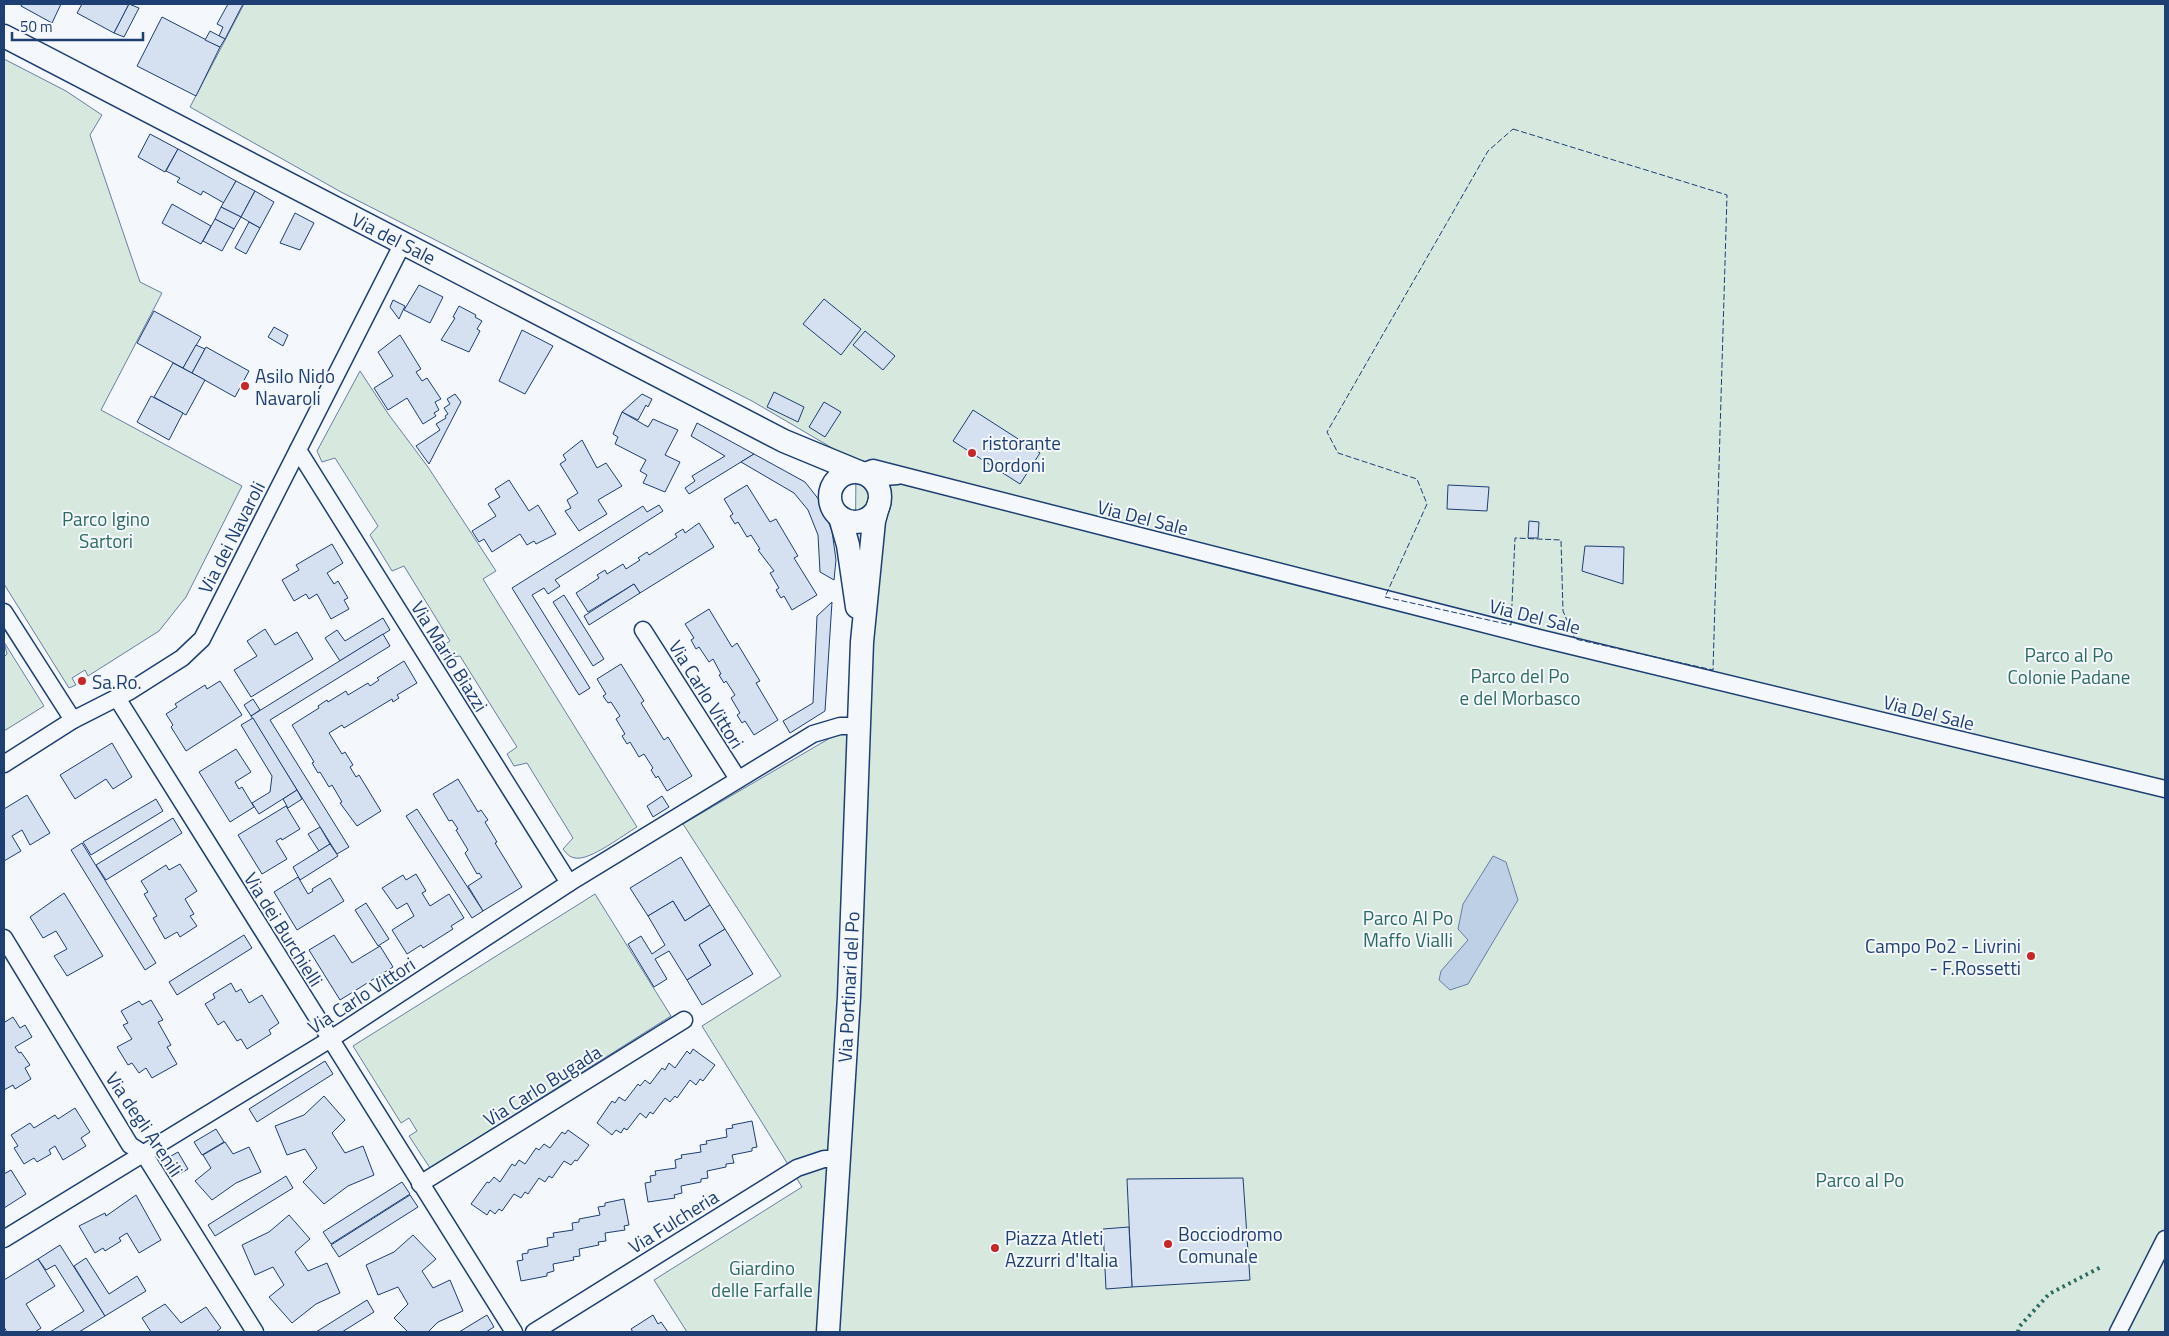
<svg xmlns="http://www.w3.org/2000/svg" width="2169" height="1336" font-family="'Titillium Web',sans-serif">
  <rect width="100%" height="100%" fill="#f4f7fb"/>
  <g fill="#d7e8df" stroke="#687fa3">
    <polygon points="244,4 2165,4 2165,1332 687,1332 654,1280 802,1187 702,1026 781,976 683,824 854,724 856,462 752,401 341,192 190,107"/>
    <polygon points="4,59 66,91 102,115 90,135 140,282 162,293 101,410 242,486 186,597 159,631 88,676 85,670 72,678 76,685 69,688 4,584"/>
    <path d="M360 371 389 415 428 467 496 571 483 579 637 827C623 835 590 861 575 858 569 857 566 853 563 849L573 838 527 763 514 766 507 754 517 747 460 656 447 658 440 647 450 641 404 566 392 571 370 535 378 526 335 458 322 462 317 451Z"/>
    <polygon points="4,642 44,706 4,731 4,657 7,654"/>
    <polygon points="595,894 671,1016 430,1168 409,1136 417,1131 409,1118 401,1123 353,1046"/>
  </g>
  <polygon fill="#bed0e5" stroke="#687fa3" points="1493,856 1506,862 1518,900 1468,984 1450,990 1439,980 1441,971 1468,940 1458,929 1463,904"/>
  <g fill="#d5e0f0" stroke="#1d3f73">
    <polygon points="22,4 61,4 52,23 21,6"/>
    <polygon points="82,4 129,4 114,33 77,13"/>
    <polygon points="129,4 139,8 124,37 114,33"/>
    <polygon points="228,4 243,4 225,39 219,36 223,27 217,24"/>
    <polygon points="162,17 220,47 196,96 137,66"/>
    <polygon points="210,31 225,39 220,47 205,40"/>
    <polygon points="150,134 178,149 165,172 138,157"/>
    <polygon points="178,149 236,181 224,203 203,191 201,195 177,182 180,178 166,171"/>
    <polygon points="236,181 255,191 241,217 221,207"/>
    <polygon points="255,191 274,202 260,228 241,217"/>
    <polygon points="172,204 211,226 201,244 162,223"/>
    <polygon points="221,207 241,217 234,229 215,219"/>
    <polygon points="295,213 314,223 300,250 280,243"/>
    <polygon points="215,219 234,229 222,251 203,241"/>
    <polygon points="249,222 260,228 246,254 235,248"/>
    <polygon points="419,285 443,297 430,323 404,310"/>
    <polygon points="824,299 861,329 841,355 803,324"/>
    <polygon points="393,300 405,306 399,319 390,307"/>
    <polygon points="459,306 476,315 475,317 482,321 477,329 480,331 469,352 441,340 455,318 453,317"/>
    <polygon points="154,311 201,337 183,368 137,343"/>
    <polygon points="274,327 288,335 283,346 268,337"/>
    <polygon points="522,330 553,346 525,394 499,381"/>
    <polygon points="865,331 895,356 883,370 853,345"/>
    <polygon points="400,335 421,369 416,372 422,381 427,378 441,399 435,402 439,410 434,413 436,416 423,424 407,398 388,410 374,388 393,376 378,352"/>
    <polygon points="196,345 205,349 192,373 183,368"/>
    <polygon points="206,347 249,371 235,397 192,373"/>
    <polygon points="173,363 205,380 186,415 154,397"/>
    <polygon points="774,392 804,407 798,422 767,407"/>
    <polygon points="455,394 461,402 429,464 416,446 440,430 436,424 446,418 445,416 448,414 444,408 450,404 447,399"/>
    <polygon points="642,394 652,399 648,407 646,405 638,420 622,412"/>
    <polygon points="151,396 183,413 169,440 137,422"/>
    <polygon points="824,402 841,412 825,437 809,427"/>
    <polygon points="973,410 1040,453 1020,484 953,441"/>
    <polygon points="622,412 648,427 653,419 678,430 665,455 680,462 665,492 643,483 647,475 640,471 646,460 615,444 618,437 613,434"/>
    <polygon points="697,423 754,454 689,494 685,488 695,481 692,476 725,456 691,436"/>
    <polygon points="582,440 597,468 606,463 622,486 598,500 607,514 579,531 565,511 571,508 567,500 578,493 560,464 566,460 563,455"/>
    <polygon points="754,454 805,482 820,501 832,531 836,560 834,580 820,572 818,535 808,510 794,493 741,462"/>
    <polygon points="509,480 529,511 538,505 556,534 536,544 534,541 527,545 520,534 492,552 484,539 479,542 472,531 496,516 488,504 500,497 495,489"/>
    <polygon points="747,485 770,522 776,519 798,556 794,558 817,595 792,610 784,596 781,598 776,590 779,588 770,573 774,571 758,550 760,549 751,535 747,537 738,522 735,524 730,516 733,514 724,499"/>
    <polygon points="1448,485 1489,487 1487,511 1447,509"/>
    <polygon points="659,505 663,511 555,580 560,586 548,594 544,588 532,595 590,688 579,695 512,588 643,506 647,512"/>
    <polygon points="1529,521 1539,522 1538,538 1528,538"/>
    <polygon points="699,523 714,547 640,593 634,584 588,612 576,593 599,578 597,575 605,570 607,574 623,564 626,569 640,560 638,558 647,552 649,555 677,537 675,534 683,529 685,533"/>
    <polygon points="332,544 343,563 327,573 334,584 338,581 348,598 344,600 349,609 331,619 317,594 309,599 306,594 294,601 282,580 299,570 296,565"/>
    <polygon points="1585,546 1624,547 1623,584 1582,571"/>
    <polygon points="634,584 640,593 589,625 584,616"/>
    <polygon points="564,595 604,659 593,666 553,602"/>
    <polygon points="832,602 825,711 790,733 783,721 813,703 817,616"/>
    <polygon points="709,609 732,647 737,643 760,681 756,683 778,720 754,735 745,721 742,723 737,715 740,713 731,698 735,695 726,681 724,683 719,675 721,674 713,659 709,662 699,647 696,649 691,640 694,638 685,624"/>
    <polygon points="383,618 390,630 340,661 325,638 337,630 345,641"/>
    <polygon points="265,629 275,645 297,632 313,659 251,697 234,670 257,656 247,641"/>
    <polygon points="383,634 390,646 270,720 349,847 337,854 251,716"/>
    <polygon points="404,661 417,683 397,695 399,698 393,702 392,699 344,728 342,725 329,733 342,754 345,752 353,765 350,767 356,777 359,775 381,811 357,826 340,803 342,802 332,785 329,787 320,772 318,773 312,763 314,762 292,725 319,708 318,706 327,700 328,702 346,691 348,695 368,683 370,686 379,680 377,678"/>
    <polygon points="621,664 644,701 641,703 664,740 668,737 692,776 667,791 658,776 656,778 651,770 653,768 644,754 639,757 630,742 627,744 622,736 625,734 616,719 620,716 611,702 608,703 603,696 606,694 597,679"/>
    <polygon points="220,681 242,715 186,751 171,727 173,725 166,714 177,707 175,704 205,685 207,689"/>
    <polygon points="253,699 260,710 251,716 244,705"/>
    <polygon points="253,718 297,790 259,814 252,803 270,792 272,776 241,725"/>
    <polygon points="112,743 132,777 113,789 106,779 75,799 60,775"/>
    <polygon points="236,749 251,772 235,782 239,789 242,787 254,807 230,822 199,772"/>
    <polygon points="458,779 478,812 481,810 488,820 485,822 497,842 495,843 522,887 483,911 468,886 482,877 479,873 477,874 465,853 468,850 456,830 458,829 452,820 449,821 433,794"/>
    <polygon points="297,790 302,799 288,808 283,799"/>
    <polygon points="27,795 50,833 30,845 22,830 12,836 21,851 4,861 4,809"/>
    <polygon points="662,796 669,807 653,817 647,806"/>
    <polygon points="156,799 163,811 91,855 83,842"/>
    <polygon points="286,806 300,829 282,840 281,838 276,841 287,859 262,874 238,835"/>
    <polygon points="417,809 483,911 472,918 406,816"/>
    <polygon points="173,818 182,833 106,880 96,865"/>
    <polygon points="320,827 330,844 319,851 308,834"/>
    <polygon points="82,843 156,963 145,970 71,850"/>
    <polygon points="330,844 338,856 300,880 293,867"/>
    <polygon points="681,857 710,905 685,921 673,901 648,916 630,888"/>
    <polygon points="180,864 197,891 185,899 194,914 190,916 197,926 180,937 177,932 165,939 153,918 157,916 144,894 148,892 141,881 166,865 169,870"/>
    <polygon points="416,874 426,891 422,893 430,906 449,894 464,918 451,926 453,929 423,948 421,945 407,954 392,930 414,916 407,903 397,909 382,888 403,875 406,880"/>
    <polygon points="298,877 308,894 313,891 312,889 330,878 344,901 297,930 274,892"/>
    <polygon points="64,893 103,956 67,976 54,956 67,949 56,931 43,938 30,917"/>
    <polygon points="673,901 685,921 710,905 725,929 699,945 711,965 687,980 669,951 655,959 667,979 654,987 628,944 641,936 652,954 665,945 648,916"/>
    <polygon points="366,903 389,939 378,946 355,910"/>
    <polygon points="725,929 753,974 702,1005 687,980 711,965 699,945"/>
    <polygon points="244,935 252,948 177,995 169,982"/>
    <polygon points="334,935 352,963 380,946 393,967 340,1000 309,950"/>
    <polygon points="231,983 236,992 241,989 249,1003 262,995 279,1023 269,1030 271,1034 247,1049 241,1039 237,1041 224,1021 218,1025 205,1004 215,998 213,994"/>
    <polygon points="151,1000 163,1020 158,1022 171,1045 167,1047 177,1064 152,1078 146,1068 139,1073 132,1063 128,1065 117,1047 132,1039 123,1025 128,1023 121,1011 139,1001 142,1005"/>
    <polygon points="13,1017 20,1028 25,1025 32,1037 15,1047 19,1053 21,1052 30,1065 25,1068 31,1079 15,1089 13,1085 4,1090 4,1019 5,1022"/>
    <polygon points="693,1049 715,1065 703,1081 700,1079 696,1085 690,1080 677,1098 675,1096 670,1102 665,1098 653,1114 650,1112 646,1118 640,1113 627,1130 624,1128 621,1133 616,1130 612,1135 597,1123 612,1101 615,1103 619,1097 625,1101 638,1084 640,1086 645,1080 650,1084 662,1068 665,1070 669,1063 675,1068 687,1051 690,1054"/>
    <polygon points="325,1061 333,1074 257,1122 249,1109"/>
    <polygon points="324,1096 345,1120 332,1133 345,1153 363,1146 374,1175 348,1186 324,1204 303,1182 317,1168 305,1149 287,1155 275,1126 304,1115"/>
    <polygon points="75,1108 90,1132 81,1138 86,1146 63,1160 55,1146 49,1150 51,1154 37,1162 34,1158 24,1164 14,1148 18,1146 11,1135 30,1123 34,1128 55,1115 58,1119"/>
    <polygon points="752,1121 757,1147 752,1148 752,1151 732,1155 734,1163 726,1164 726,1167 707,1171 708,1178 701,1179 701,1182 681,1186 682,1193 674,1195 675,1198 648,1202 645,1183 651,1182 650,1176 656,1175 655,1171 676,1168 675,1160 682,1158 681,1155 701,1152 700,1145 707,1144 706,1141 727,1137 726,1129 733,1128 732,1125"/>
    <polygon points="216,1129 224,1142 202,1155 194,1142"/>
    <polygon points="568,1130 589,1145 577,1161 575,1160 571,1165 564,1161 552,1178 549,1176 545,1182 539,1178 528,1194 525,1192 521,1198 514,1194 502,1211 499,1209 495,1214 490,1210 487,1215 471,1204 487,1182 489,1183 494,1177 500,1182 512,1164 515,1166 519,1160 525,1164 536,1148 539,1150 544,1144 550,1148 562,1132 565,1134"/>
    <polygon points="225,1142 233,1154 249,1147 261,1172 236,1183 212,1200 195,1181 211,1168 203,1155"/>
    <polygon points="178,1152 188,1169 176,1176 166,1159"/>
    <polygon points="11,1170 26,1194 4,1208 4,1174"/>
    <polygon points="286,1176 293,1188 215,1236 208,1225"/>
    <polygon points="1243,1178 1250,1280 1132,1287 1127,1179"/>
    <polygon points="402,1182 410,1194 331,1244 323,1232"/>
    <polygon points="136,1195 161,1240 139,1253 127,1233 119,1238 121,1241 105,1251 103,1248 95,1253 79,1226 105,1213 106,1216"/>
    <polygon points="410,1195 418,1207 339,1257 331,1245"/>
    <polygon points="624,1199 629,1225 624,1226 625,1230 605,1233 606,1241 598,1242 599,1245 579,1249 580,1256 573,1257 574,1260 553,1264 554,1271 547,1273 547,1276 521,1281 517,1261 523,1260 522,1254 528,1253 528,1250 548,1246 547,1238 554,1237 553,1233 573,1230 572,1223 579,1222 579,1219 600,1215 598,1207 605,1206 605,1203"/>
    <polygon points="289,1215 310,1239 295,1252 308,1271 327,1263 340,1293 316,1304 292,1323 269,1297 284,1285 273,1267 255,1275 242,1245 269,1232"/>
    <polygon points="1129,1227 1132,1287 1106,1289 1103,1229"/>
    <polygon points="413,1235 436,1259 422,1271 433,1288 450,1280 463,1311 438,1322 428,1332 408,1332 394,1318 408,1304 398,1287 378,1295 366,1265 394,1252"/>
    <polygon points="60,1245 105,1316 79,1332 50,1332 84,1311 55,1265 46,1270 38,1259"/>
    <polygon points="86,1258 109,1294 137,1276 146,1291 105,1316 74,1266"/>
    <polygon points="38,1259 55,1286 26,1304 41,1328 35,1332 7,1332 4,1327 4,1280"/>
    <polygon points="367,1300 374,1312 342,1332 316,1332"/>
    <polygon points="165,1304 181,1323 206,1307 221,1328 216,1332 151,1332 142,1318"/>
    <polygon points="487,1315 494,1327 486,1332 459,1332"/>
    <polygon points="653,1315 658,1324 661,1322 668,1332 633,1332 631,1329"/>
  </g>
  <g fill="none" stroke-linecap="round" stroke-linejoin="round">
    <defs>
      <g id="street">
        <polyline points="298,450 569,883"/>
        <polyline points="865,474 865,471 873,468 1543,639 2165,789"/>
        <polyline points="878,489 876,481 884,477 897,476"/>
        <polyline points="4,612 73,720"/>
        <polyline points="643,630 738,779"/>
        <polyline points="117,698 514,1332"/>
        <polyline points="4,764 73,720 130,691 182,658 202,639 403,243"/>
        <polyline points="4,938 130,1145 144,1154 255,1332"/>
        <polyline points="420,1184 684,1020"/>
        <polyline points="4,1239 329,1040 569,883 813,734 840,726 860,726"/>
        <polyline points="534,1332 797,1168 824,1159 839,1159"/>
        <polyline points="2118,1332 2165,1239"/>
      </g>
      <g id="secondary">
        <polyline points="4,36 784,441 859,472"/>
        <circle cx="855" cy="497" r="25"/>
        <polyline points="840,517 848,545 857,607"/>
        <polyline points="828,1332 849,997 862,642 874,521 879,503"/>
      </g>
    </defs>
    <use href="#street" stroke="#1d3f73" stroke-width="19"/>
    <use href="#secondary" stroke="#1d3f73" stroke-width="25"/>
    <use href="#street" stroke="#f4f7fb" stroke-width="16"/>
    <use href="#secondary" stroke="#f4f7fb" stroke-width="22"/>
    <polyline stroke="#2c6c60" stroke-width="4" stroke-dasharray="2.5 4" stroke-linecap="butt" points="2018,1332 2019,1327 2049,1294 2101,1267"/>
    <polygon stroke="#1d3f73" stroke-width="1" stroke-dasharray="6 2.5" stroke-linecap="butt" points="1513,129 1727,195 1713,670 1575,639 1563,611 1561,540 1515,538 1511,625 1385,597 1427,504 1417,479 1338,453 1327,432 1488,151"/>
  </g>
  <g fill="#c62828" stroke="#f4f7fb" stroke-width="2">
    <circle cx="245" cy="386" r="5"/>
    <circle cx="972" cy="453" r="5"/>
    <circle cx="82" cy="681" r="5"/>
    <circle cx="2031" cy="956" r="5"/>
    <circle cx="1168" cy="1244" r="5"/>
    <circle cx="995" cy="1248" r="5"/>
  </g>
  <g text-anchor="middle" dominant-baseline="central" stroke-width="4" stroke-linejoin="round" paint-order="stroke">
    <g font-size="19" fill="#1d3f73" stroke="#f4f7fb">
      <text transform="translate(394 238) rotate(27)">Via del Sale</text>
      <text transform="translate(1143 517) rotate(14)">Via Del Sale</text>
      <text transform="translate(231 537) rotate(-63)">Via dei Navaroli</text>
      <text transform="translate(1535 616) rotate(14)">Via Del Sale</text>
      <text transform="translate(450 656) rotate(58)">Via Mario Biazzi</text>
      <text transform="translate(707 694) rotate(58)">Via Carlo Vittori</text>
      <text transform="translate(1929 712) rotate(14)">Via Del Sale</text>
      <text transform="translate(284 929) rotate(58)">Via dei Burchielli</text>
      <text transform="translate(848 987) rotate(-87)">Via Portinari del Po</text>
      <text transform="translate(361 995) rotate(-33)">Via Carlo Vittori</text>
      <text transform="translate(542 1085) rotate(-32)">Via Carlo Bugada</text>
      <text transform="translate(145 1124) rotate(56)">Via degli Arenili</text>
      <text transform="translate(673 1221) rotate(-32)">Via Fulcheria</text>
    </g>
    <g font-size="19" fill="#1d3f73" stroke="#f4f7fb" text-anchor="start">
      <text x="255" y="375">Asilo Nido<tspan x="255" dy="22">Navaroli</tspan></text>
      <text x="982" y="442">ristorante<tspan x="982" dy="22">Dordoni</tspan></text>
      <text x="92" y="681">Sa.Ro.</text>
      <text x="2021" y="945" text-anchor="end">Campo Po2 - Livrini<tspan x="2021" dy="22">- F.Rossetti</tspan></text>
      <text x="1178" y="1233">Bocciodromo<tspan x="1178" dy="22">Comunale</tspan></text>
      <text x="1005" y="1237">Piazza Atleti<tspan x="1005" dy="22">Azzurri d'Italia</tspan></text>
    </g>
    <g font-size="19" fill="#2c6c60" stroke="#f4f7fb">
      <text x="106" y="518">Parco Igino<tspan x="106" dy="22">Sartori</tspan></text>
      <text x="2069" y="654">Parco al Po<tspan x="2069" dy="22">Colonie Padane</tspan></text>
      <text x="1520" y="675">Parco del Po<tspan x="1520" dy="22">e del Morbasco</tspan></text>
      <text x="1408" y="917">Parco Al Po<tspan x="1408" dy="22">Maffo Vialli</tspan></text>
      <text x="1860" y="1179">Parco al Po</text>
      <text x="762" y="1267">Giardino<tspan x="762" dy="22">delle Farfalle</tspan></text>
    </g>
  </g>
  <rect width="2169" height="1336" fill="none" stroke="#1d3f73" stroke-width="10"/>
  <path d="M12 32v8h131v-8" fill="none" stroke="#1d3f73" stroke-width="2.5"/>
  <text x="20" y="32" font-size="15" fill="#1d3f73" stroke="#f4f7fb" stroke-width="4" paint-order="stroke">50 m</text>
</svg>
